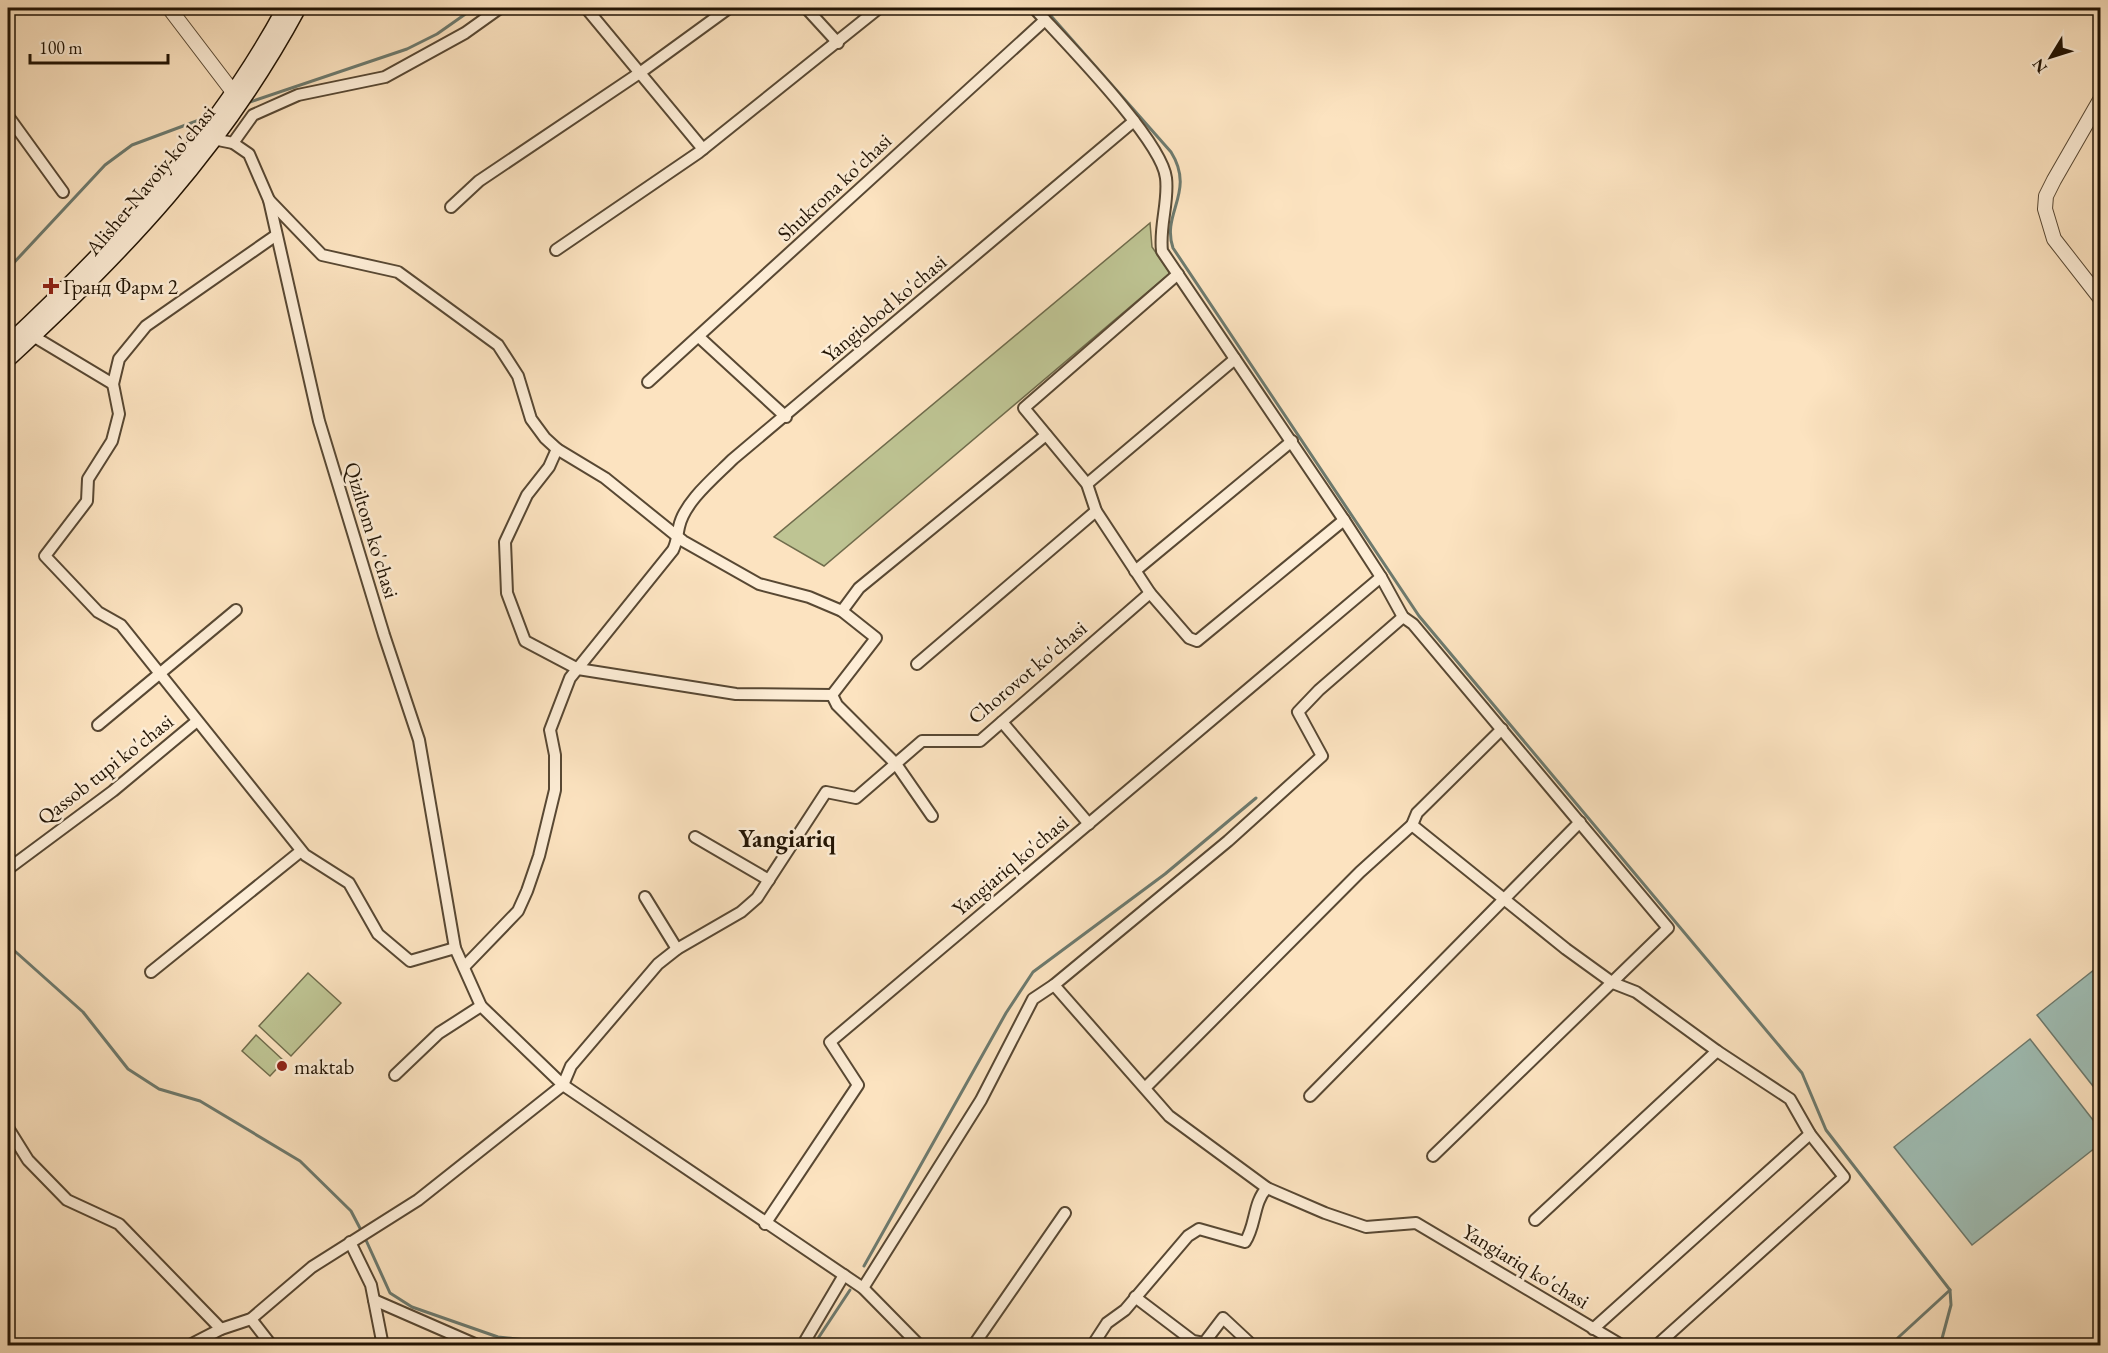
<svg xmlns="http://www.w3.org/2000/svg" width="2108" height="1353" font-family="'EB Garamond',serif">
  <rect width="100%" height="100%" fill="#fce3c0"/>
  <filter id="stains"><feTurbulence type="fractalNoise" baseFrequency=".00333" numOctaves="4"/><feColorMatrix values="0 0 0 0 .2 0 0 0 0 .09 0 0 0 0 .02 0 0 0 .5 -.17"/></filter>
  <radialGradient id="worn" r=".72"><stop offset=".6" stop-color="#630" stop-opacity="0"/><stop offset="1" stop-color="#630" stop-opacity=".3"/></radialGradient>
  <g fill="#bec493" stroke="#706c4c" stroke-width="1.5">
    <polygon points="1150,223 1152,247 1170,273 824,566 774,537"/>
    <polygon points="308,973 341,1003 291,1056 259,1026"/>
    <polygon points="256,1035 284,1061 270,1076 242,1051"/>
  </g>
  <g fill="#9fbeb5" stroke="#6d7a6e" stroke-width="1.5">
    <polygon points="2095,969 2100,976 2100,1095 2037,1015"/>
    <polygon points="2030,1039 2100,1129 2100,1144 1972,1245 1894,1147"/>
  </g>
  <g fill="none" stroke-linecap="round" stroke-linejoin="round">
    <g stroke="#6d7a6e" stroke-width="3">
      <path d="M1044 8 1171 152C1196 192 1161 213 1173 248L1419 616 1802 1073 1826 1130 1950 1290 1889 1346"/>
      <polyline points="247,103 407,49 437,34 474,8"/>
      <polyline points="8,269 105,165 132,145 210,116"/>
      <polyline points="8,945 83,1012 128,1069 159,1089 200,1101 300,1161 351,1211 362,1232"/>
      <polyline points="365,1238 390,1293 412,1307 498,1337 527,1340 539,1346"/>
      <polyline points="864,1266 1006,1013 1033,972 1165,874 1256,798"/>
      <polyline points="813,1346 850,1290"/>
      <polyline points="1940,1346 1951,1305 1950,1290"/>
    </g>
    <defs>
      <g id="minor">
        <polyline points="586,8 703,149"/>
        <polyline points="806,8 838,43"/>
        <path d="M1034 8C1062 39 1162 140 1166 178 1169 202 1159 226 1162 251L1344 520 1381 577 1403 617 1413 624 1668 928 1433 1156"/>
        <polyline points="8,116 63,192"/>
        <polyline points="208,138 233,143 249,154 269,200 319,421 384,635 419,740 455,948 481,1006 563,1085 863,1288 920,1346"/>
        <polyline points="233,143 253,115 298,95 385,77 465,33 500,8"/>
        <polyline points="269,200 322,255 398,272 498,345 518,376 531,419 545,438 557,449 605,478 683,541 759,584 809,597 842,611 876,638 832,695"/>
        <polyline points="451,207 479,181 641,72 729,8"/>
        <polyline points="275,236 146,326 119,359 113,384 119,414 112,441 88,479 87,501 45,556 98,612 121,625 305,855 349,883 378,934 410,961 455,948"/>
        <polyline points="556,250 698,153 879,8"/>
        <polyline points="1178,274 1024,408 1087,484 1096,511 1150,593 1189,638 1197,641 1344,520"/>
        <polyline points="28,333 113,384"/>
        <polyline points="699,337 786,417"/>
        <polyline points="648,382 1045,20"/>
        <polyline points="557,449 549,467 527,495 505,542 507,593 525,641 578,669 736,694 832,695"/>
        <polyline points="1087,484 1235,359"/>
        <polyline points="1135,571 1292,441"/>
        <polyline points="842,611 859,588 1046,435"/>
        <polyline points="917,664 1096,511"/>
        <polyline points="832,695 837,705 896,764 932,816"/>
        <polyline points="1002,722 1089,824"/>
        <polyline points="98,725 236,610"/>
        <polyline points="1412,825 1566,949 1613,983 1636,992 1717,1051 1790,1099 1810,1134 1844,1177 1656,1346"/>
        <polyline points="695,837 769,880"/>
        <polyline points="8,869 113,791 197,721"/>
        <polyline points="645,897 677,949"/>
        <path d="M464 967 518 911 527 891 539 856 555 790V755L550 730 570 678 673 550C677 542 677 536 679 527 684 502 715 477 733 459L1134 121"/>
        <polyline points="151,972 301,851"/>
        <polyline points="1054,985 1169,1116 1267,1188 1325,1213 1366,1227 1416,1223 1623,1346"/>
        <polyline points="395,1075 439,1033 481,1006"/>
        <polyline points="1146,1087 1360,872 1412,825 1417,813 1502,729"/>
        <polyline points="1310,1096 1580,822"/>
        <polyline points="8,1128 28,1160 67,1200 119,1224 221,1329"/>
        <polyline points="1535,1220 1717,1051"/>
        <polyline points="765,1224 858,1085 830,1042 1381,577"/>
        <polyline points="350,1242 371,1285 383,1346"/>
        <polyline points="863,1288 981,1100 1033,999 1054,985 1228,841 1322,756 1298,712 1319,690 1403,617"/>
        <polyline points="1135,1297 1193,1341 1204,1343 1223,1318 1253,1346"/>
        <polyline points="374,1300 477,1345 494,1346"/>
        <polyline points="251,1319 272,1346"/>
        <polyline points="1593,1329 1810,1134"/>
        <polyline points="188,1346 221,1329 251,1319 312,1267 418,1200 563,1085 571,1066 658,964 677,949 741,912 757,898 826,792 856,798 922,741 980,741 1150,593"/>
        <polyline points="802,1346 844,1275"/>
        <polyline points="973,1346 1065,1213"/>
        <path d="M1092 1346 1107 1323 1125 1310 1188 1236 1199 1229 1245 1242C1256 1226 1253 1202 1267 1188"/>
      </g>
      <g id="tertiary">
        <polyline points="169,8 233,92 240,97"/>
        <polyline points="2100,100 2054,180 2046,196 2045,209 2054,239 2100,298"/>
      </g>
      <g id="secondary">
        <path d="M8 344C115 244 215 138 285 8"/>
        <path d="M8 359C125 251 222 149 298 8"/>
      </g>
    </defs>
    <use href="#minor" stroke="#584833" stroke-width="14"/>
    <use href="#tertiary" stroke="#584833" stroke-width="16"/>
    <use href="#secondary" stroke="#221404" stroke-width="18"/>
    <use href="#minor" stroke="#fdedd6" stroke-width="10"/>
    <use href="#tertiary" stroke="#fdedd6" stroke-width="14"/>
    <use href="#secondary" stroke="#fdedd6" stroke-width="15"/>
  </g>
  <g fill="#8f2418" stroke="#fdedd6" stroke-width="2">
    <path d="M48 277h6v6h6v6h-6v6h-6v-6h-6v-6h6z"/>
    <circle cx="282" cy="1066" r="6"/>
  </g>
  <g text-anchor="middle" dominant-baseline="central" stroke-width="5" stroke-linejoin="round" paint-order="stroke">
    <g font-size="21" fill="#221404" stroke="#fdedd6">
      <text transform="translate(150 180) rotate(-50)">Alisher Navoiy ko'chasi</text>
      <text transform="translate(834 187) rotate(-43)">Shukrona ko'chasi</text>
      <text transform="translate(884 308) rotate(-40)">Yangiobod ko'chasi</text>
      <text transform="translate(372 530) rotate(73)">Qiziltom ko'chasi</text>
      <text transform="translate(1027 672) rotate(-40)">Chorovot ko'chasi</text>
      <text transform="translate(105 769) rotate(-38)">Qassob tupi ko'chasi</text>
      <text transform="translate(1010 865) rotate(-40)">Yangiariq ko'chasi</text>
      <text transform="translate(1526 1266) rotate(31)">Yangiariq ko'chasi</text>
    </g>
    <g font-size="21" fill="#221404" stroke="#fdedd6" text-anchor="start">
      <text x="63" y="286">Гранд Фарм 2</text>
      <text x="294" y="1066">maktab</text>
    </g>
    <g font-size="24" font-weight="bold" fill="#221404" stroke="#fdedd6">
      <text x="787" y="838">Yangiariq</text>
    </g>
  </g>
  <rect width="2108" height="1353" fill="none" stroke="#fce3c0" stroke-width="30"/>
  <rect x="9" y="9" width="2090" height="1335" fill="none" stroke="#221404" stroke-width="3"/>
  <rect x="15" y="15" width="2078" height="1323" fill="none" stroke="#221404" stroke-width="1.5"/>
  <g transform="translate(2051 57) rotate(232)" stroke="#fdedd6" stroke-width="4.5" paint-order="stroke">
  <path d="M0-4.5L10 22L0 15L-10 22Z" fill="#221404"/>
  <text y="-9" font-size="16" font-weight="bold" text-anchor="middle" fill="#221404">N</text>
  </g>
  <path d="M30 54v9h138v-9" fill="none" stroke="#221404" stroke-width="3"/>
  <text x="39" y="54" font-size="18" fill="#221404" stroke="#fdedd6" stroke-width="4.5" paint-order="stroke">100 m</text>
  <rect width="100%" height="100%" filter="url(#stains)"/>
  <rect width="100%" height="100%" fill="url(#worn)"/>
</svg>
